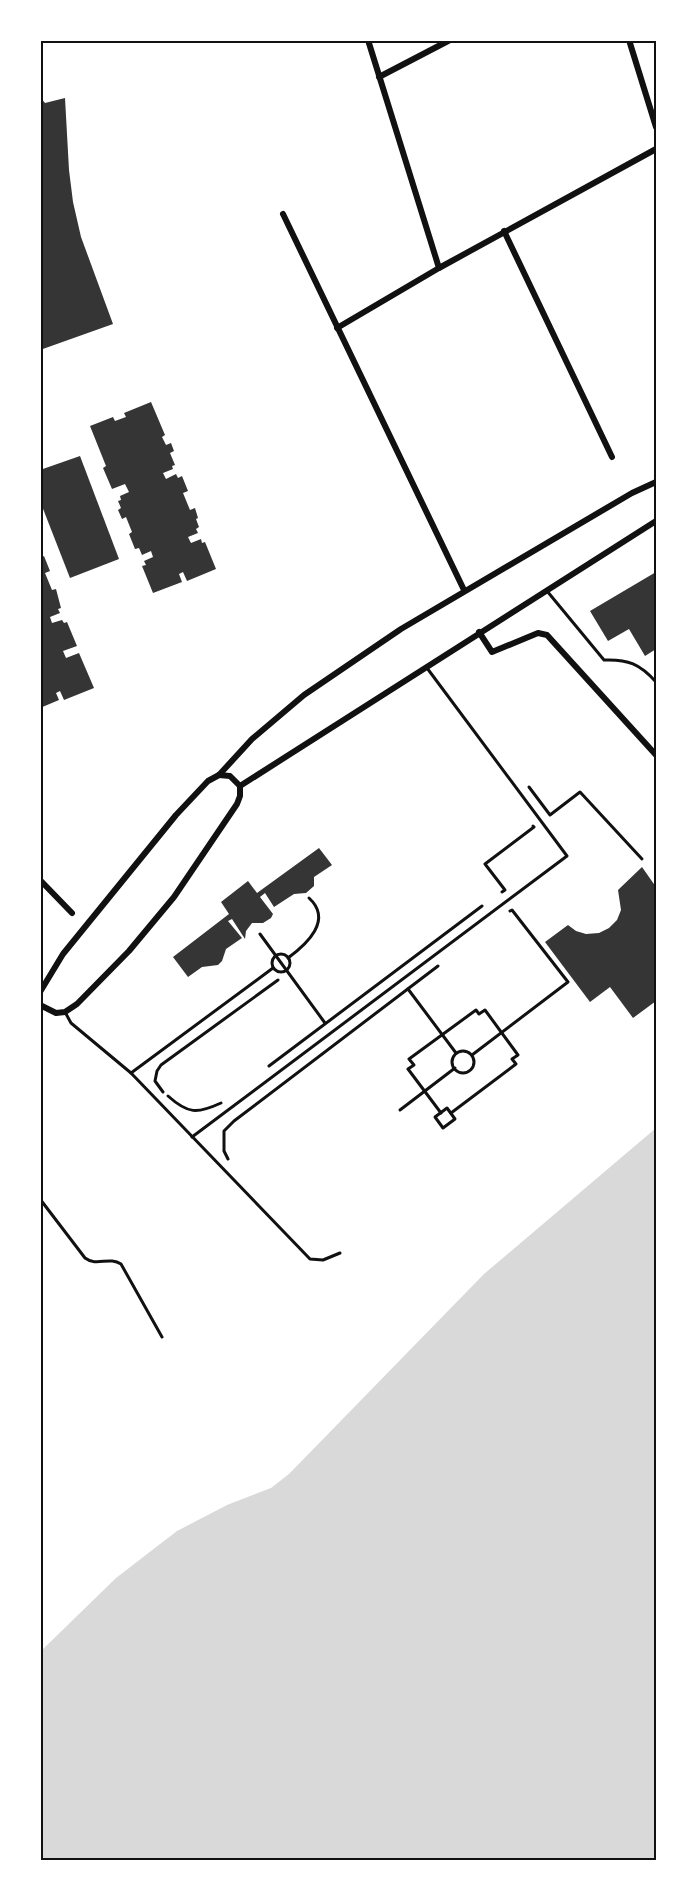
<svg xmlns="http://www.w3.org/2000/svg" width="697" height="1901" font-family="Figtree,sans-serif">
  <rect width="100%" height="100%" fill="#fff"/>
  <polygon fill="#d9d9d9" points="656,1128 656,1860 41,1860 41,1651 116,1578 177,1531 227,1505 271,1488 289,1474 484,1274"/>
  <g fill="#353535">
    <polygon points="40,97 45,103 65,98 69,170 73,202 81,237 113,324 40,350"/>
    <polygon points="151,402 165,435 162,437 166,445 171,443 174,451 170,453 175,465 172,466 173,469 163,473 166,479 176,474 178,478 182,476 188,491 183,493 190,510 195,508 198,518 196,519 199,527 196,529 198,533 188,537 191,543 201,539 202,543 205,542 216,569 187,581 183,572 179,574 182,582 153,593 142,566 146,565 144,561 153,557 151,551 142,555 139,548 135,549 129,534 132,532 126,517 122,519 118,510 121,508 118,501 121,500 120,496 129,492 125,484 112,489 103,468 106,466 90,426 113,417 115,421 126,417 124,413"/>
    <polygon points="80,456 119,559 70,578 40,501 40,470"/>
    <polygon points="44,556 50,571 45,573 52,590 56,589 61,608 58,609 60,613 50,617 52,623 62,620 64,623 67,622 77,646 63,651 66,658 79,653 94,688 64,700 60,691 56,693 59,700 40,708 40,558"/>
    <polygon points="656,572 656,649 645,656 629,629 608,641 590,611"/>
    <polygon points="319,848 332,865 314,877 314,886 306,893 294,894 274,907 265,893 260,897 273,914 271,918 263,923 252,923 246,931 245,939 232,919 228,921 242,938 226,949 222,961 218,965 202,967 188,977 173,957 229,914 221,902 248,881 257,893"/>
    <polygon points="642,867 656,887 656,1001 633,1018 610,987 590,1002 545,942 568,925 576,931 586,934 599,933 609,928 617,920 621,910 618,890"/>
  </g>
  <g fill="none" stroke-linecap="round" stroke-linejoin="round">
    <g stroke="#111" stroke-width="3">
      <polyline points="529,787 550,815 580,792 642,859"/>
      <polyline points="502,892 505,890 485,864 534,827 533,826"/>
      <polyline points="260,934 325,1023"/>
      <circle cx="281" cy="963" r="9"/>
      <path d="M288 958C307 944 333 920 309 898"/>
      <polyline points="408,989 456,1053"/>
      <circle cx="463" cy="1062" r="11"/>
      <polyline points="472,1055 568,982 512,910 510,911"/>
      <polyline points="269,1066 482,906"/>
      <polyline points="163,1092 155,1081 157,1071 161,1065 278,980"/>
      <path d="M168 1096C188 1114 197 1114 221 1103"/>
      <polygon points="447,1108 455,1119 443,1128 435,1117"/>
      <polyline points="400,1110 455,1068"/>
      <polyline points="441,1113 408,1069 414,1065 409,1059 476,1010 479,1014 485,1010 518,1055 512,1059 516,1064 451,1113"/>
      <polyline points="228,1159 224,1151 224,1131 234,1121 438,966"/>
    </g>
    <g stroke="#111" stroke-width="3">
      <path d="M547 591 604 660C628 659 640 664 656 682"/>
      <polyline points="65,1012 71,1023 131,1073 310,1259 323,1260 340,1253"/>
      <polyline points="131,1073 273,968"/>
      <polyline points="192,1137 567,856 427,668"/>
      <path d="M40 1199 85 1258C97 1267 109 1256 121 1264L162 1337"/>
    </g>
    <g stroke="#111" stroke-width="6">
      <polyline points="368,40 439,268"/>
      <polyline points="629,40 656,127"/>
      <polyline points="379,77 450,40"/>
      <polyline points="283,214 464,590"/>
      <polyline points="504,231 612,457"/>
      <polyline points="337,328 439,268 656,149"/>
      <polyline points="479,632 492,652 538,633 547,635 656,755"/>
      <polyline points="240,786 656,521"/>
      <polyline points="40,880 72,913"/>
      <polyline points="40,992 63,954 176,815 208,781 219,775 252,739 304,695 401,629 632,493 656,482"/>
      <polyline points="40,1004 42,1006 56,1013 65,1012 77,1004 129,951 174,897 237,804 240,796 240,786 230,776 219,775"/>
    </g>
  </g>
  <rect width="697" height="1901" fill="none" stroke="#ffffff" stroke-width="84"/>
  <rect x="42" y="42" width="613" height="1817" fill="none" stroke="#111" stroke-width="2"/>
</svg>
